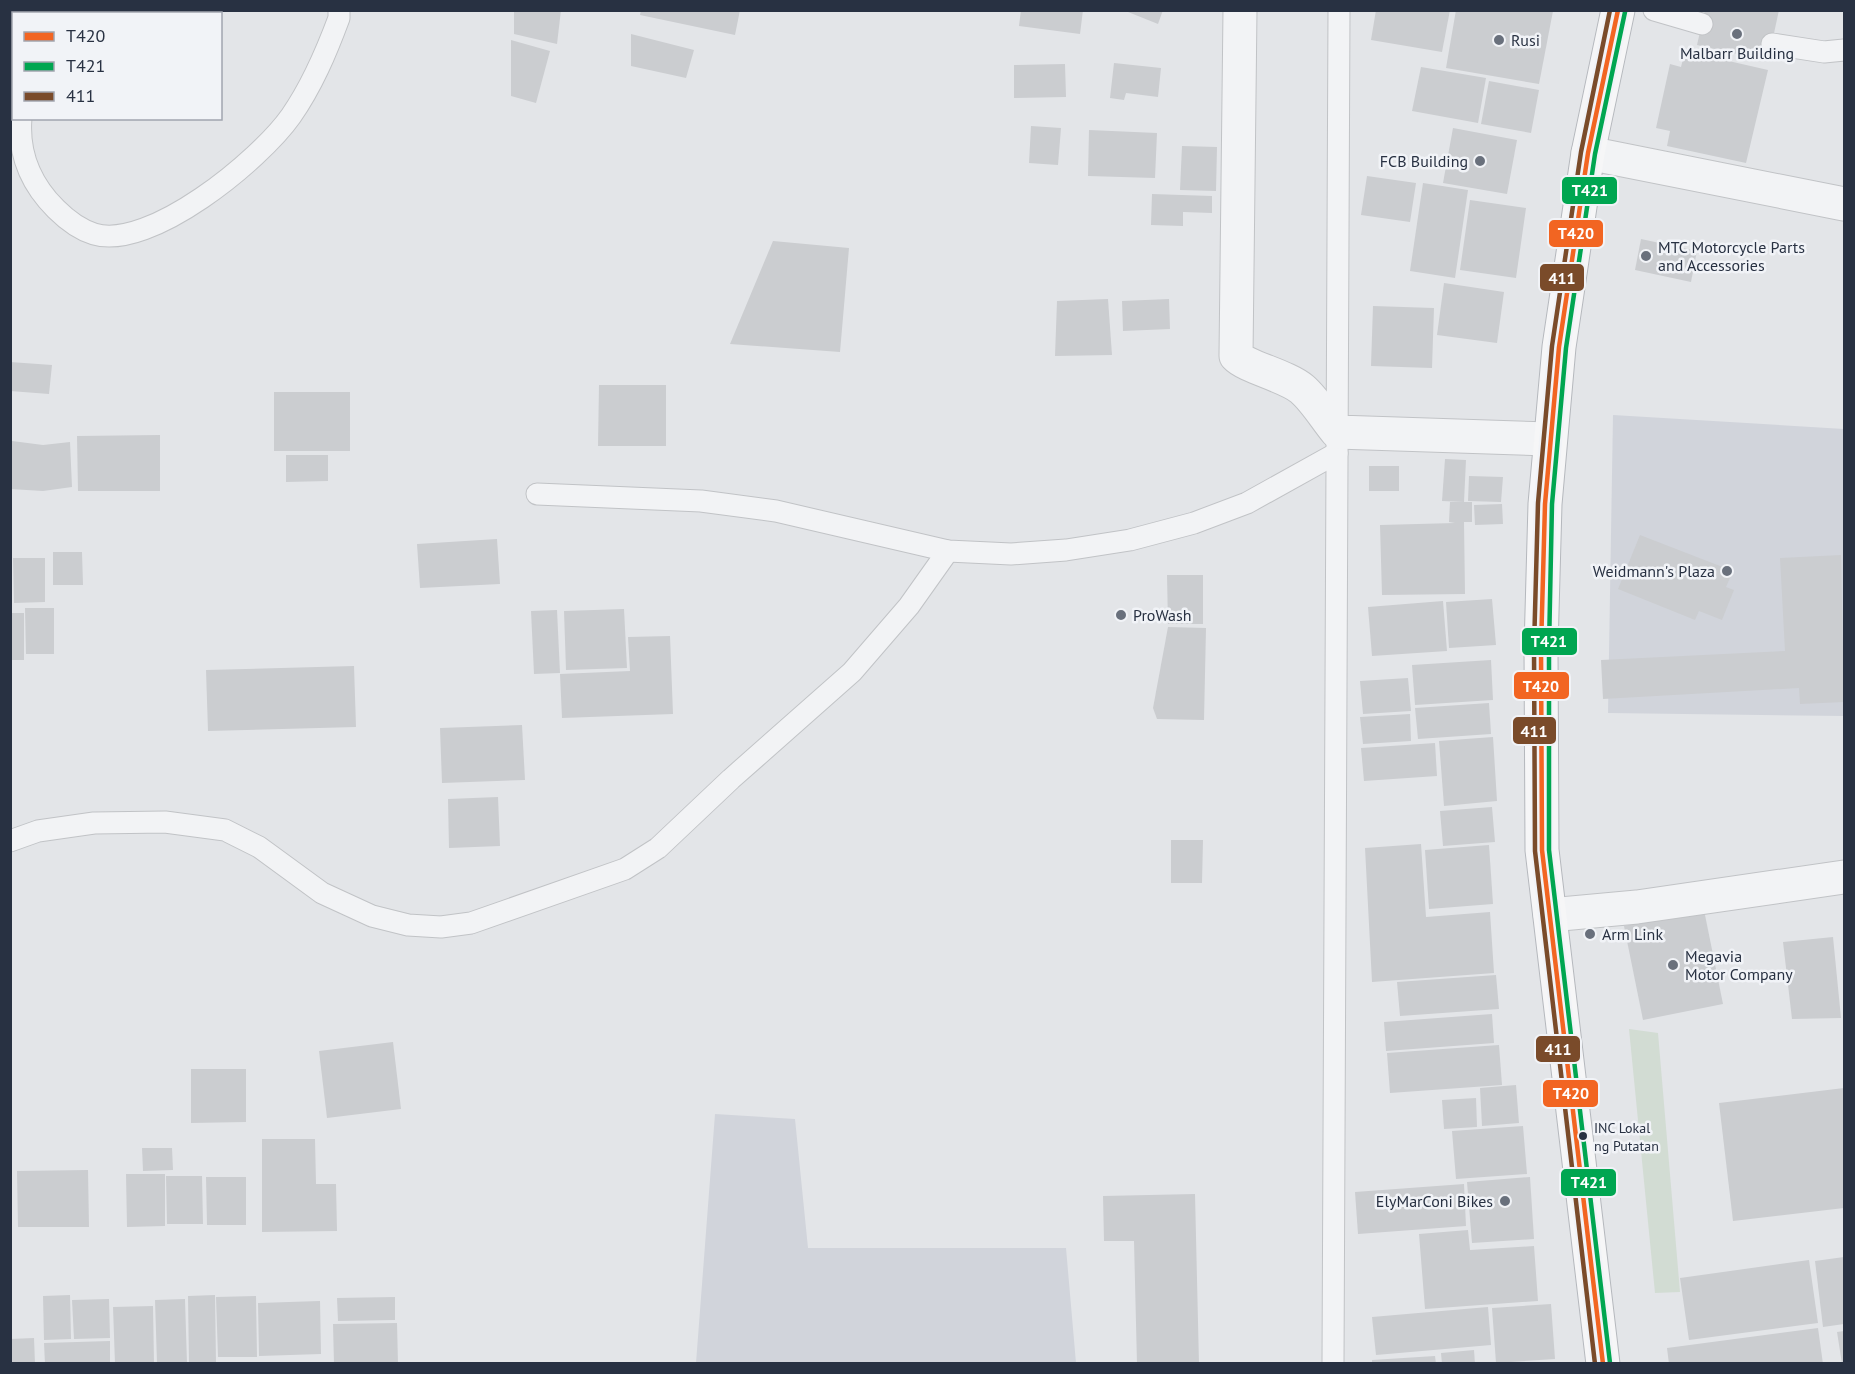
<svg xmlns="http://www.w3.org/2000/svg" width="1855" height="1374" font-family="'PT Sans',sans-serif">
  <rect width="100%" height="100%" fill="#e3e5e8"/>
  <g fill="#d1d4db">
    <polygon points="1613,415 1844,429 1844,716 1608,713"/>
    <polygon points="715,1114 795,1119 808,1248 1066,1248 1076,1363 696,1363"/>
  </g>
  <polygon fill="#d2dcd3" points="1629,1029 1658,1033 1680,1292 1655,1293"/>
  <g fill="#cbcdd0">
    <polygon points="514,10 561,10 557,44 514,34"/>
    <polygon points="641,10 740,10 735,35 640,15"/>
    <polygon points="1021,10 1083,10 1080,34 1019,26"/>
    <polygon points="1123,10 1163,10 1158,24"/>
    <polygon points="1376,10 1450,10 1442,52 1371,40"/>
    <polygon points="1456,10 1553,11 1539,84 1446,68"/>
    <polygon points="1705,10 1779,10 1768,61 1697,45"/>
    <polygon points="631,34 694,50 686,78 631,66"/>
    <polygon points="511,40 550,51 536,103 511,96"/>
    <polygon points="1685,51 1768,70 1746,163 1667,146 1670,131 1656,128 1670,64 1681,67"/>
    <polygon points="1114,63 1161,68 1158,97 1126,93 1124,100 1110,98"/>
    <polygon points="1065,64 1066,97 1014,98 1014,65"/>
    <polygon points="1421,67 1486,78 1478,123 1412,111"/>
    <polygon points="1489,81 1539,90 1531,133 1481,124"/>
    <polygon points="1031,126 1061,128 1058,165 1029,163"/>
    <polygon points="1453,128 1517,140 1507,194 1443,183"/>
    <polygon points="1089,130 1157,133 1155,178 1088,176"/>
    <polygon points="1182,146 1217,147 1216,191 1180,190"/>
    <polygon points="1367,176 1416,183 1410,222 1361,215"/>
    <polygon points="1423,183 1468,190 1455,278 1410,271"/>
    <polygon points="1152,194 1212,196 1212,213 1183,212 1183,226 1151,225"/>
    <polygon points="1470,200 1526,208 1516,278 1460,270"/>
    <polygon points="1641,239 1697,251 1691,282 1635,270"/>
    <polygon points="773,241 849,248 840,352 730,344"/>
    <polygon points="1444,283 1504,292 1497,343 1437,335"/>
    <polygon points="1108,299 1112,355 1055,356 1057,301"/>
    <polygon points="1169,299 1170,329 1123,331 1122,301"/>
    <polygon points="1373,306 1434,308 1432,368 1371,366"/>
    <polygon points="10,362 52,365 49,394 10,391"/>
    <polygon points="599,385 666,385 666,446 598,446"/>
    <rect x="274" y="392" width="76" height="59"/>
    <polygon points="160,435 160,491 78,491 77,436"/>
    <polygon points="12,441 43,445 70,442 72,487 43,491 10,489"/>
    <polygon points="286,455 328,455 328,481 286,482"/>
    <polygon points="1445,459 1466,460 1464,502 1442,501"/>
    <rect x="1369" y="466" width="30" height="25"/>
    <polygon points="1469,476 1503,477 1501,502 1468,501"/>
    <polygon points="1450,502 1472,502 1472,522 1464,522 1465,594 1382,595 1380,525 1455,523 1449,522"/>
    <polygon points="1502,504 1503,524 1475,525 1474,505"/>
    <polygon points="1640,535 1733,571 1726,587 1734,590 1722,620 1699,611 1695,620 1618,589"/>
    <polygon points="497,539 500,584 420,588 417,544"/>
    <polygon points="53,552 82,552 83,585 53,585"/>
    <polygon points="1841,555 1844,702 1800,704 1799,688 1603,699 1601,660 1785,651 1780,558"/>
    <polygon points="13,558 45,558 45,602 14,603"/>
    <polygon points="1167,575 1203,575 1203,624 1168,624"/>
    <polygon points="1492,599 1496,645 1449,648 1446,602"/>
    <polygon points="1443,601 1447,651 1372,656 1368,607"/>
    <polygon points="25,608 54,608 54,654 26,654"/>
    <polygon points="624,609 627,668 566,670 564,611"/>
    <polygon points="557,610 560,673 534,674 531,611"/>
    <rect x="10" y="613" width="14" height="47"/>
    <polygon points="1168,627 1206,628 1204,720 1157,719 1153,708"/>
    <polygon points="670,636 673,714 562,718 560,674 630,671 628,637"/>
    <polygon points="1491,660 1493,700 1415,705 1412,665"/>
    <polygon points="354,666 356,727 208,731 206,670"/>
    <polygon points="1408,678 1411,711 1363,714 1360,681"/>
    <polygon points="1489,703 1491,734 1418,739 1415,708"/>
    <polygon points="1410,714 1411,741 1363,744 1360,717"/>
    <polygon points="522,725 525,780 442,783 440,728"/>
    <polygon points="1493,737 1497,801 1444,806 1439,741"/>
    <polygon points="1435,743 1437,776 1364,781 1361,748"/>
    <polygon points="498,797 500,846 449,848 448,799"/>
    <polygon points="1492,807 1495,842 1443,846 1440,811"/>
    <polygon points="1171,840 1203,840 1202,883 1171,883"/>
    <polygon points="1421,844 1426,917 1490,912 1494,973 1372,982 1365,848"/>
    <polygon points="1489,845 1493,904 1429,909 1425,850"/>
    <polygon points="1704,910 1723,1004 1643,1020 1624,926"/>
    <polygon points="1833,937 1841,1018 1792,1019 1783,942"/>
    <polygon points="1496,975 1499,1009 1400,1016 1397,982"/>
    <polygon points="1492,1014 1494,1043 1386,1051 1384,1022"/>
    <polygon points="393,1042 401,1109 327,1118 319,1051"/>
    <polygon points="1499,1045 1502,1085 1390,1093 1387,1053"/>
    <polygon points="191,1069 246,1069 246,1122 191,1123"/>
    <polygon points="1516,1085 1519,1123 1482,1126 1480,1088"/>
    <polygon points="1844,1088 1844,1208 1733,1221 1719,1103"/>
    <polygon points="1476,1098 1477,1127 1444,1129 1442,1100"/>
    <polygon points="1523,1126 1527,1174 1456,1179 1452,1131"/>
    <polygon points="262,1139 315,1139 316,1184 336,1184 337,1231 262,1232"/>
    <polygon points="142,1148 172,1148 173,1170 143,1171"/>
    <polygon points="88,1170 89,1227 18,1227 17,1171"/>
    <polygon points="126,1174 165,1174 165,1226 127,1227"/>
    <polygon points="166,1176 202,1176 203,1224 167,1224"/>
    <polygon points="206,1177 246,1177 246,1225 207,1225"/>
    <polygon points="1530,1177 1534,1239 1472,1243 1467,1182"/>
    <polygon points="1464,1184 1466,1226 1358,1234 1355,1192"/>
    <polygon points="1195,1194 1199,1364 1137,1364 1134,1241 1104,1241 1103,1196"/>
    <polygon points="1468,1230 1470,1250 1534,1246 1538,1301 1425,1309 1419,1234"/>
    <polygon points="1844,1257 1844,1324 1823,1327 1815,1261"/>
    <polygon points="1809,1260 1818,1323 1689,1340 1680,1278"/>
    <polygon points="70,1295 71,1339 44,1340 43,1296"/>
    <polygon points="215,1295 216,1363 189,1364 188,1296"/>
    <polygon points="256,1296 257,1357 218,1357 216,1297"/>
    <polygon points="395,1297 395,1320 338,1321 337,1298"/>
    <polygon points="109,1299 110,1338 74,1339 72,1300"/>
    <polygon points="185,1299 187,1364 157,1364 155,1300"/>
    <polygon points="320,1301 321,1354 259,1356 258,1303"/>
    <polygon points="1551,1304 1555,1359 1496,1363 1492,1308"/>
    <polygon points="153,1306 154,1364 115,1364 113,1307"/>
    <polygon points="1488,1307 1491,1345 1376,1355 1372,1317"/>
    <polygon points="397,1323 398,1364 334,1364 333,1324"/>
    <polygon points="1818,1328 1823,1364 1669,1364 1667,1348"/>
    <polygon points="1844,1331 1844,1364 1842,1364 1837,1332"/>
    <polygon points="34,1338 35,1364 10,1364 10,1339"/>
    <polygon points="110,1341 110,1364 45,1364 44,1343"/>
    <polygon points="1474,1350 1475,1364 1442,1364 1441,1353"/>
    <polygon points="1435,1356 1436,1364 1372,1364 1372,1360"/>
  </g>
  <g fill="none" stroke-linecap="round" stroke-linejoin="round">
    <defs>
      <g id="service">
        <polyline points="1654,10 1702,24"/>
        <polyline points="34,14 35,10"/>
        <polyline points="1772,44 1824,52 1844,50"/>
        <path d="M21 118C18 153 31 184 56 209 67 220 78 229 94 234 150 251 260 160 291 116 312 86 326 53 339 18V10"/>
        <polyline points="537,494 701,501 776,511 948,551 1011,554 1066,550 1130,540 1194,523 1247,503 1337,453"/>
        <polyline points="10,841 38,831 94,823 165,822 225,830 259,847 322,893 372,916 408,925 441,927 471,923 625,869 658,848 731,779 852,672 909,606 948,551"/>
        <polyline points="1333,1364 1339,10"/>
      </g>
      <g id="minor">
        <path d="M1240 10 1236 356C1246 367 1287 376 1302 389 1315 400 1326 419 1337 432L1550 439"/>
        <polyline points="1588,153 1844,204"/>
        <polyline points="1550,915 1637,907 1844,877"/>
      </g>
      <polyline id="trunk" points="1603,1364 1542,850 1541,648 1545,504 1559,347 1588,153 1618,10"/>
    </defs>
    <use href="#service" stroke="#c1c3c6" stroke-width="23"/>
    <use href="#minor" stroke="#c1c3c6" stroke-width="35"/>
    <use href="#trunk" stroke="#b5b8bd" stroke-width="35"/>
    <use href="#service" stroke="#f2f3f5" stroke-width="21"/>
    <use href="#minor" stroke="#f2f3f5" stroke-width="33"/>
    <use href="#trunk" stroke="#f6f6f7" stroke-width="33"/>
    <defs>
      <polyline id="bus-1" points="1603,1364 1542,850 1541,648 1545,504 1559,347 1588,153 1618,10"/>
      <polyline id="bus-2" points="1610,1363 1549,850 1549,648 1552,504 1566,348 1595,154 1625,12"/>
      <polyline id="bus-3" points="1595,1364 1535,851 1534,648 1538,503 1552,346 1581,152 1610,10"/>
    </defs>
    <use href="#bus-1" stroke="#f1f3f7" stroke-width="9"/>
    <use href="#bus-2" stroke="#f1f3f7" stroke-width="9"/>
    <use href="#bus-3" stroke="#f1f3f7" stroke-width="9"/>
    <use href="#bus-1" stroke="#f26522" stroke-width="4.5"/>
    <use href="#bus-2" stroke="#00a651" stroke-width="4.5"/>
    <use href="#bus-3" stroke="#7a4b2a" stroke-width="4.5"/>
  </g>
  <g fill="#69707c" stroke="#f1f3f7" stroke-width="2">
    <circle cx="1737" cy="34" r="6"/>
    <circle cx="1499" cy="40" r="6"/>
    <circle cx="1480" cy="161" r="6"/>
    <circle cx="1646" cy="256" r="6"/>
    <circle cx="1727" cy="571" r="6"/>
    <circle cx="1121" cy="615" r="6"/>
    <circle cx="1590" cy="934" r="6"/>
    <circle cx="1673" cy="965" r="6"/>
    <circle cx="1505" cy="1201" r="6"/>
  </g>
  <circle fill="#283142" stroke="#f1f3f7" stroke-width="2" cx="1583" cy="1136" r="5"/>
  <g text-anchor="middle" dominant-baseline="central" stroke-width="5" stroke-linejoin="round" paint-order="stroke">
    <g font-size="14" fill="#283142" stroke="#f1f3f7" text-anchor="start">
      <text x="1594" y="1128">INC Lokal<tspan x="1594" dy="18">ng Putatan</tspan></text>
    </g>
    <g font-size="16" fill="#283142" stroke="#f1f3f7" text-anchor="start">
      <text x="1511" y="40">Rusi</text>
      <text x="1737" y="53" text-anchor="middle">Malbarr Building</text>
      <text x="1468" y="161" text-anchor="end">FCB Building</text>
      <text x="1658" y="247">MTC Motorcycle Parts<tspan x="1658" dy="18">and Accessories</tspan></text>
      <text x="1715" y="571" text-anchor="end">Weidmann's Plaza</text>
      <text x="1133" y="615">ProWash</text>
      <text x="1602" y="934">Arm Link</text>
      <text x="1685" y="956">Megavia<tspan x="1685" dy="18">Motor Company</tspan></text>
      <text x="1493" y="1201" text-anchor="end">ElyMarConi Bikes</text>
    </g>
  </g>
  <g stroke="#f1f3f7" stroke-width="2">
    <rect x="1561" y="176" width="57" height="29" rx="6" fill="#00a651"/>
    <rect x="1548" y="219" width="56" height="29" rx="6" fill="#f26522"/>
    <rect x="1539" y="263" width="46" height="29" rx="6" fill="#7a4b2a"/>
    <rect x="1521" y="627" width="57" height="29" rx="6" fill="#00a651"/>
    <rect x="1513" y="671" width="57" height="29" rx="6" fill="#f26522"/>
    <rect x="1512" y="716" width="45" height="29" rx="6" fill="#7a4b2a"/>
    <rect x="1535" y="1035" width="46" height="28" rx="6" fill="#7a4b2a"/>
    <rect x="1542" y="1079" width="57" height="29" rx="6" fill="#f26522"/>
    <rect x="1560" y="1168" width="57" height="29" rx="6" fill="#00a651"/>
  </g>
  <g font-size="16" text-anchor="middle" font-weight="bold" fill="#fff">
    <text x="1590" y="196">T421</text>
    <text x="1576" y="239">T420</text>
    <text x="1562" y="284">411</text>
    <text x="1549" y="647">T421</text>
    <text x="1541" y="692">T420</text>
    <text x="1534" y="737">411</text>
    <text x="1558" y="1055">411</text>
    <text x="1571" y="1099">T420</text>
    <text x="1589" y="1188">T421</text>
  </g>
  <rect width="1855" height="1374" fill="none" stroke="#283142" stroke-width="24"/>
  <rect x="12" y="12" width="210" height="108" fill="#f1f3f7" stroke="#a1a5af" stroke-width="1.5"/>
  <rect x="24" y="32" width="30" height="9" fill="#f26522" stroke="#a1a5af" stroke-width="1.5"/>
  <text x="66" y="42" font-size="18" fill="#283142">T420</text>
  <rect x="24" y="62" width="30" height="9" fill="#00a651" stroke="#a1a5af" stroke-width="1.5"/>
  <text x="66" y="72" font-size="18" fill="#283142">T421</text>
  <rect x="24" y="92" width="30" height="9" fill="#7a4b2a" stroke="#a1a5af" stroke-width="1.5"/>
  <text x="66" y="102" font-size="18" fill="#283142">411</text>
</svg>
